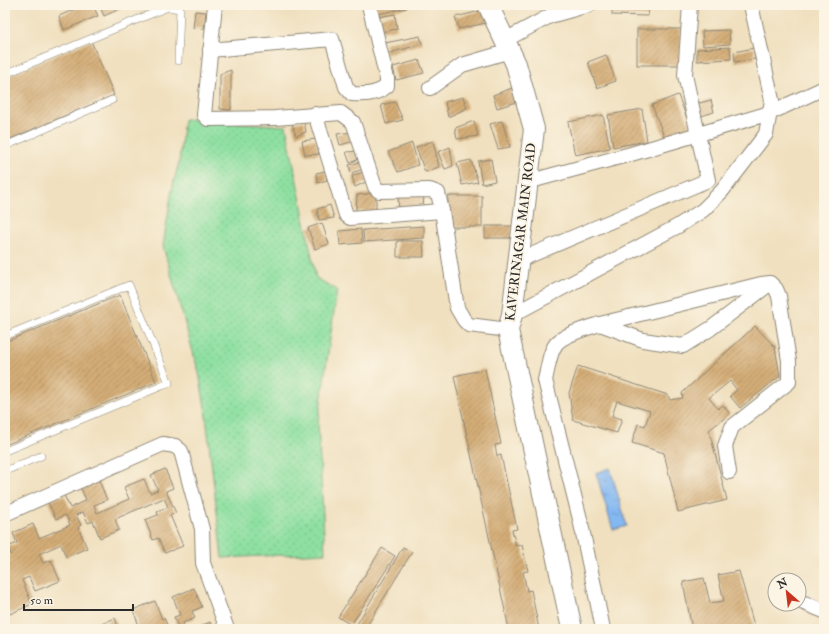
<svg xmlns="http://www.w3.org/2000/svg" width="829" height="634" font-family="'IM FELL Double Pica',serif">
  <defs>
    <pattern id="grass-dots" width="8" height="8" patternUnits="userSpaceOnUse"><rect width="8" height="8" fill="#8ee0a1"/><path d="M2 2h.1M6 6h.1" fill="none" stroke="#7bc08b" stroke-width="1.8" stroke-linecap="round"/></pattern>
    <pattern id="water-ripples" width="26" height="14" patternUnits="userSpaceOnUse"><rect width="26" height="14" fill="#84b8f2"/><path d="M2 4q2-2 4 0t4 0M15 11q2-2 4 0t4 0" fill="none" stroke="#6c96c4"/></pattern>
    <pattern id="building-hatch" width="6" height="6" patternUnits="userSpaceOnUse"><rect width="6" height="6" fill="#d4ad77"/><path d="M-1 1l2-2M0 6l6-6M5 7l2-2" fill="none" stroke="#ac8d62"/></pattern>
  </defs>
  <rect width="100%" height="100%" fill="#fcf5e5"/>
  <filter id="ink" filterUnits="userSpaceOnUse"><feTurbulence type="fractalNoise" baseFrequency=".025" numOctaves="2"/><feDisplacementMap in="SourceGraphic" scale="8" xChannelSelector="R" yChannelSelector="G"/><feConvolveMatrix kernelMatrix="1 2 1 2 8 2 1 2 1" color-interpolation-filters="sRGB"/></filter>
  <filter id="wash" filterUnits="userSpaceOnUse"><feTurbulence type="fractalNoise" baseFrequency=".012" numOctaves="4" result="noise"/><feDisplacementMap in="SourceGraphic" scale="16" xChannelSelector="R" yChannelSelector="G"/><feGaussianBlur stdDeviation="0.9" result="paint"/><feColorMatrix in="noise" values="0 0 0 0 0 0 0 0 0 0 0 0 0 0 0 0 0 1.4 0 .05"/><feComposite in="paint" operator="in"/></filter>
  <g filter="url(#wash)">
    <rect width="100%" height="100%" fill="#f0e0bf"/>
    <polygon fill="url(#grass-dots)" stroke="#5c8666" points="184,119 286,126 316,278 337,290 318,423 325,553 222,558 205,407 199,373 163,246 172,189 179,162"/>
    <polygon fill="url(#water-ripples)" stroke="#58728e" points="610,468 627,526 613,530 596,473"/>
    <g id="blocks">
      <g fill="url(#building-hatch)">
        <polygon points="84,5 93,5 98,16 64,30 59,16"/>
        <polygon points="99,5 128,5 104,16"/>
        <polygon points="376,5 406,5 407,8 377,14"/>
        <polygon points="612,5 649,5 648,16 612,15"/>
        <polygon points="485,10 490,22 459,29 455,17"/>
        <polygon points="195,11 206,12 204,29 193,28"/>
        <polygon points="395,14 397,29 380,32 378,17"/>
        <rect x="637" y="29" width="44" height="36"/>
        <polygon points="729,30 730,44 703,46 702,31"/>
        <polygon points="420,36 422,44 386,54 385,43"/>
        <polygon points="91,41 114,95 5,141 5,77"/>
        <polygon points="730,47 731,59 697,61 697,49"/>
        <polygon points="754,48 755,59 735,62 734,52"/>
        <polygon points="606,55 616,81 597,88 588,62"/>
        <polygon points="419,60 424,73 396,80 393,67"/>
        <polygon points="231,70 231,110 220,109 220,74"/>
        <polygon points="518,86 520,101 497,108 493,95"/>
        <polygon points="678,95 691,129 665,139 652,105"/>
        <polygon points="463,97 467,108 448,117 445,102"/>
        <polygon points="711,100 714,112 698,117 695,104"/>
        <polygon points="395,102 403,120 386,124 381,105"/>
        <polygon points="642,109 647,141 613,147 608,115"/>
        <polygon points="603,115 610,148 575,155 568,122"/>
        <polygon points="304,121 306,132 296,136 292,124"/>
        <polygon points="474,121 478,136 457,139 455,128"/>
        <polygon points="502,121 510,147 498,149 490,124"/>
        <polygon points="352,132 355,141 340,145 337,134"/>
        <polygon points="316,139 319,154 305,155 302,141"/>
        <polygon points="433,141 439,167 425,172 416,147"/>
        <polygon points="412,143 418,165 398,172 388,152"/>
        <polygon points="450,147 453,166 445,169 438,152"/>
        <polygon points="359,151 361,158 350,163 346,152"/>
        <polygon points="491,159 495,181 482,184 478,161"/>
        <polygon points="471,160 478,182 462,185 457,163"/>
        <polygon points="363,161 364,169 351,173 349,165"/>
        <polygon points="325,171 327,180 318,183 316,173"/>
        <polygon points="363,172 368,181 355,187 352,176"/>
        <polygon points="376,193 376,212 356,211 357,195"/>
        <polygon points="424,194 423,210 399,211 398,197"/>
        <rect x="448" y="196" width="34" height="31"/>
        <polygon points="330,205 334,218 319,220 317,209"/>
        <polygon points="322,223 329,244 315,249 308,228"/>
        <polygon points="424,226 424,238 364,242 363,230"/>
        <rect x="485" y="226" width="27" height="12"/>
        <polygon points="361,229 362,243 340,245 339,231"/>
        <polygon points="397,241 423,241 424,257 397,257"/>
        <polygon points="120,295 156,382 5,445 5,342"/>
        <polygon points="755,326 775,347 780,376 740,408 730,396 737,390 730,381 709,398 718,409 723,405 730,414 709,430 727,500 678,512 664,453 632,443 638,424 645,426 650,411 617,401 612,416 622,419 617,433 573,420 569,393 578,366 668,395 670,400 683,398 682,393"/>
        <polygon points="485,369 501,444 495,445 497,456 501,455 517,529 512,530 516,546 522,545 528,571 523,572 527,591 531,590 539,629 509,629 454,376"/>
        <polygon points="165,469 173,488 166,491 176,513 170,515 183,546 165,553 158,538 153,540 145,520 158,515 157,512 168,507 164,498 115,519 119,530 100,538 93,521 88,523 83,512 76,515 81,525 78,527 87,548 66,557 61,544 39,554 43,563 51,560 60,581 35,591 29,577 22,580 32,604 10,614 5,602 5,577 7,577 5,572 5,535 9,545 7,546 11,555 8,547 17,543 13,533 33,524 39,538 70,525 66,515 56,519 48,502 64,495 70,508 86,500 80,486 98,478 107,500 94,505 97,513 129,499 124,487 144,479 150,493 158,490 151,475"/>
        <polygon points="403,547 412,552 365,629 354,629"/>
        <polygon points="382,548 395,556 351,625 338,617"/>
        <polygon points="739,571 755,629 692,629 683,582 704,578 710,603 724,601 718,575"/>
        <polygon points="194,588 202,607 192,611 195,618 183,623 185,629 179,629 174,617 180,615 173,597"/>
        <polygon points="155,601 162,619 164,618 169,629 139,629 136,624 138,623 133,610"/>
        <polygon points="115,618 119,629 98,629 97,626"/>
        <polygon points="210,622 212,629 194,629"/>
      </g>
    </g>
  </g>
  <g filter="url(#ink)">
    <use href="#blocks" fill-opacity="0" stroke="#8e8675" stroke-width="1"/>
    <g fill="none" stroke-linecap="round" stroke-linejoin="round">
      <defs>
        <g id="lane">
          <polyline points="5,74 168,7 180,9 178,61"/>
          <polyline points="5,146 112,100"/>
          <polyline points="5,336 129,285 169,383 5,451"/>
          <polyline points="5,471 41,456"/>
        </g>
        <g id="street">
          <polyline points="215,5 204,115 208,119 275,118 341,113 353,122 375,187 379,191 430,190 438,193 442,211 457,308 464,320 469,325 508,330"/>
          <polyline points="505,40 550,16 589,5"/>
          <path d="M210 50 332 39 346 87 352 94C364 95 378 94 387 86V79L369 5"/>
          <polyline points="430,88 462,65 510,51"/>
          <polyline points="315,114 346,215 350,218 442,211"/>
          <polyline points="527,182 631,154 770,113 824,88"/>
          <polyline points="517,261 708,180 685,75 690,5"/>
          <polyline points="512,315 678,226 703,210 722,191 766,134 772,100 751,5"/>
          <polyline points="600,324 643,340 683,346 710,329 768,285"/>
          <polyline points="5,514 163,444 175,446 181,451 202,529 203,563 227,629"/>
          <polyline points="799,601 824,611"/>
          <path d="M603 629 580 519 545 380C548 369 549 353 556 344 564 334 588 328 600 324L761 284 770 283 776 289 779 296 789 361V382L732 427 725 446 729 472"/>
        </g>
        <polyline id="secondary" points="488,5 516,64 534,129 512,315 508,330 572,629"/>
      </defs>
      <use href="#lane" stroke="#8e8675" stroke-width="8"/>
      <use href="#street" stroke="#8e8675" stroke-width="16"/>
      <use href="#secondary" stroke="#8e8675" stroke-width="22"/>
      <use href="#lane" stroke="#fff" stroke-width="7"/>
      <use href="#street" stroke="#fff" stroke-width="14"/>
      <use href="#secondary" stroke="#fff" stroke-width="20"/>
    </g>
  </g>
  <g text-anchor="middle" dominant-baseline="central" stroke-width="4" stroke-linejoin="round" paint-order="stroke">
    <g font-size="13" fill="#2b2b2b" stroke="#fcf5e5">
      <text transform="translate(521 232) rotate(-83)">KAVERINAGAR MAIN ROAD</text>
    </g>
  </g>
  <rect width="829" height="634" fill="none" stroke="#fcf5e5" stroke-width="20"/>
  <g transform="translate(787 592) rotate(332)"><circle r="19" fill="#fcf5e5" stroke="#a8a49b"/>
  <path d="M0-3L7 15L0 10L-7 15Z" fill="#c8321e"/>
  <text y="-6" font-size="11" font-weight="bold" text-anchor="middle" fill="#2b2b2b">N</text>
  </g>
  <path d="M24 604v6h109v-6" fill="none" stroke="#2b2b2b" stroke-width="2"/>
  <text x="30" y="604" font-size="12" fill="#2b2b2b" stroke="#fcf5e5" stroke-width="3" paint-order="stroke">50 m</text>
</svg>
